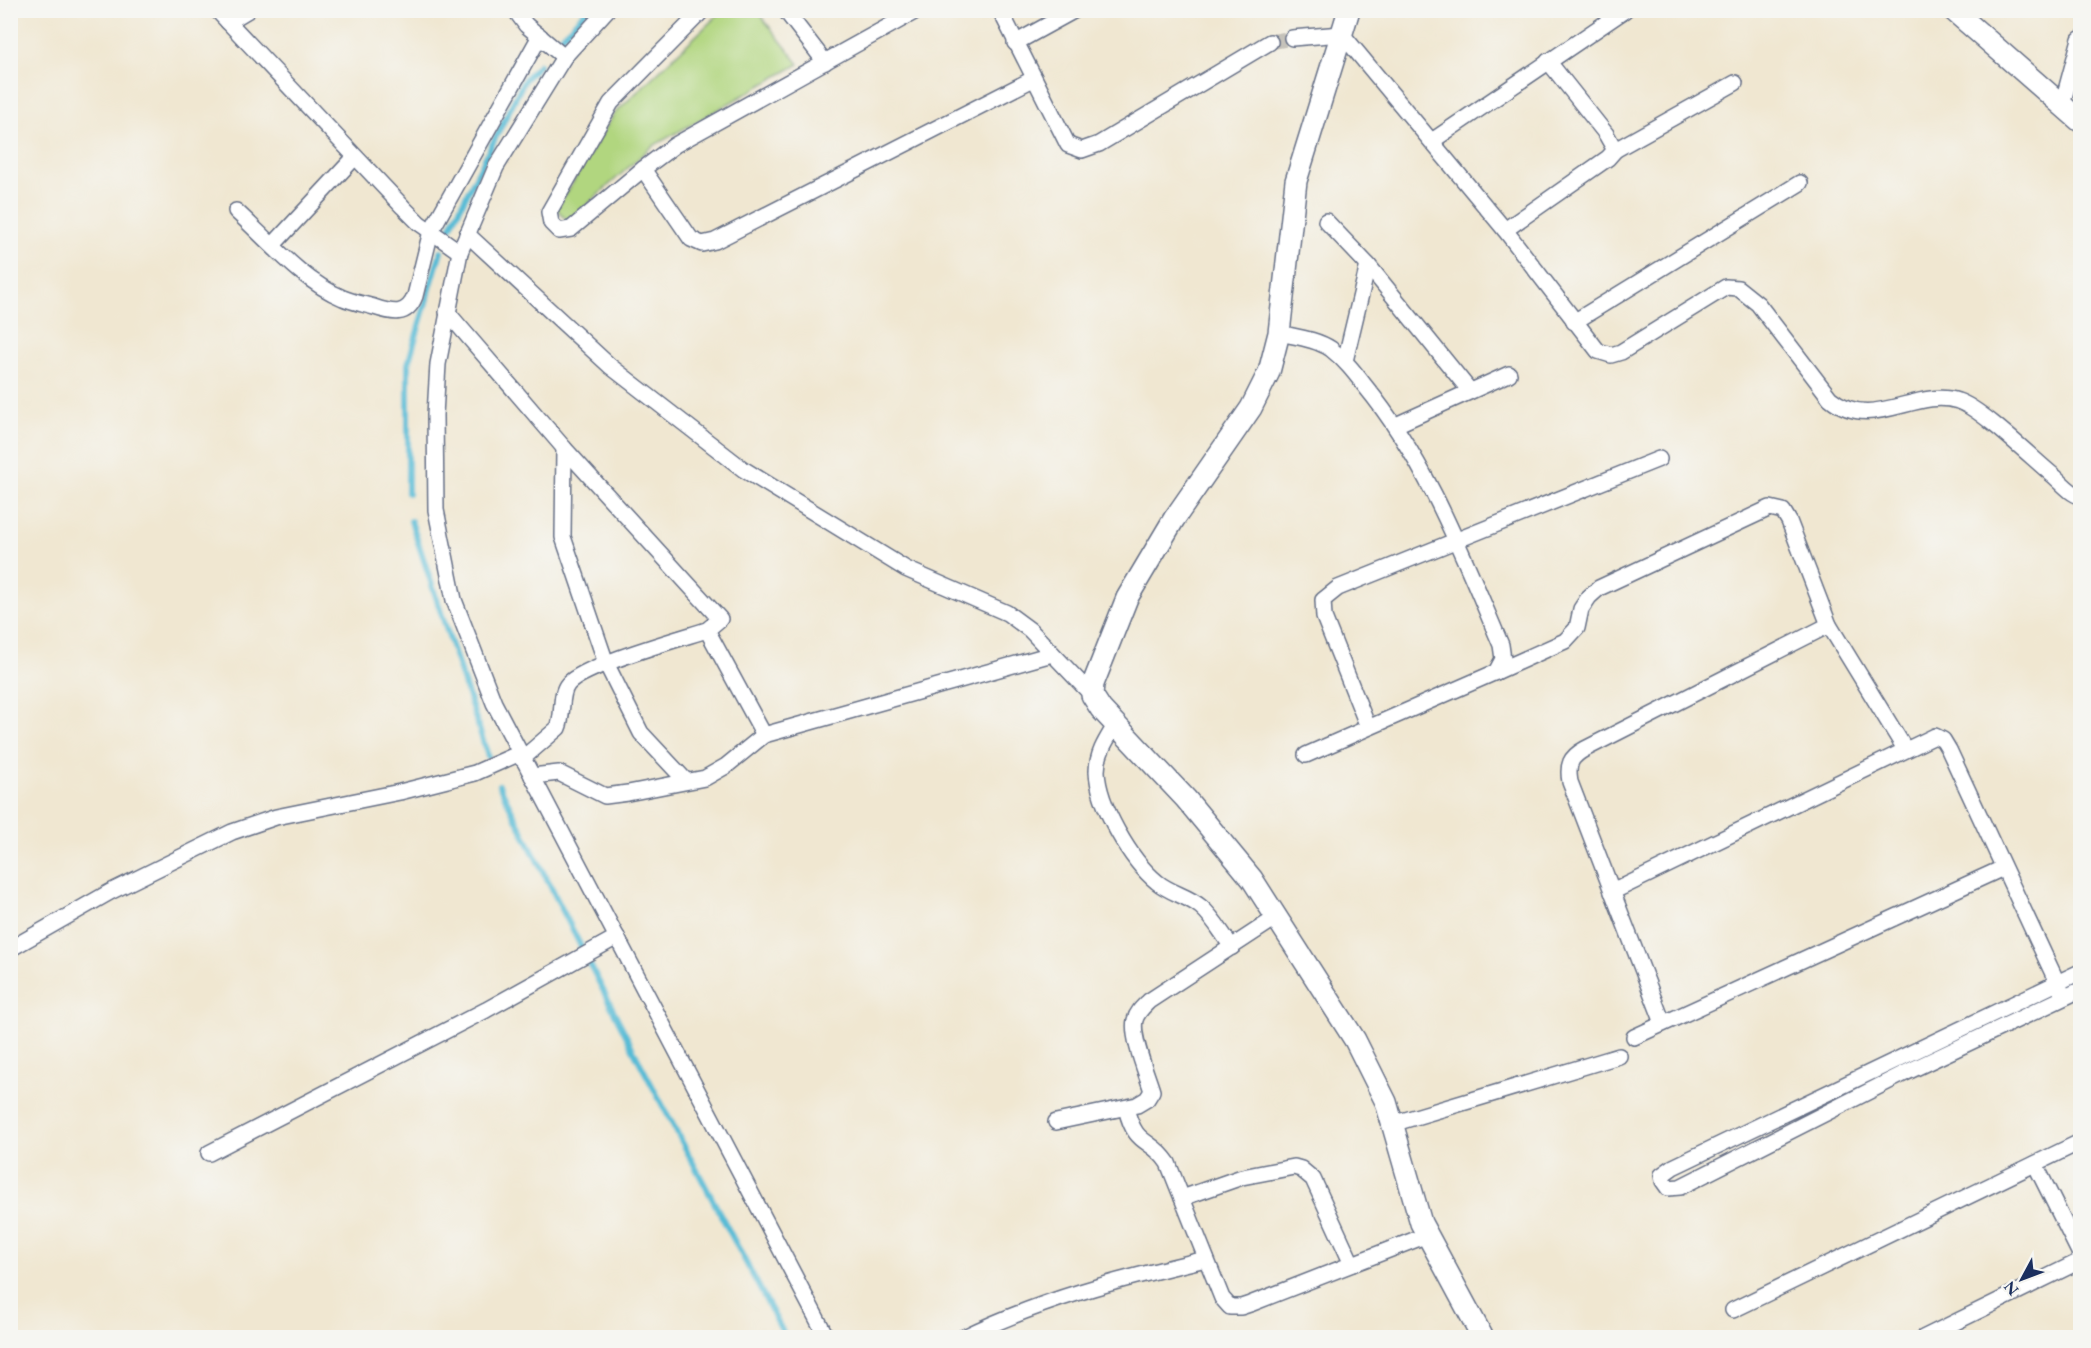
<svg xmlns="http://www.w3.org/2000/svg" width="2091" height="1348" font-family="'EB Garamond',serif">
  <rect width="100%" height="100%" fill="#f6f6f2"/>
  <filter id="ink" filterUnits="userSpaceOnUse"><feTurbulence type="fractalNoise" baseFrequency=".0167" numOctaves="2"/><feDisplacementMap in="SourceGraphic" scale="12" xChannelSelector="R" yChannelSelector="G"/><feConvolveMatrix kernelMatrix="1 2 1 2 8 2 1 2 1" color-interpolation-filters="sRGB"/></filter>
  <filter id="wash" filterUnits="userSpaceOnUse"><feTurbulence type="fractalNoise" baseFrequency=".008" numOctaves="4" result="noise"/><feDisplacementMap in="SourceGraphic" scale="24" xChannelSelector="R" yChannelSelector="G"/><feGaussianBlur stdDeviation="1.35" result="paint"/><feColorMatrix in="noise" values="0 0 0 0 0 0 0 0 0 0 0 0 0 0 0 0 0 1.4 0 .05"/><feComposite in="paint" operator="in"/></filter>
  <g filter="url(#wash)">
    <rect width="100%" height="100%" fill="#f0e7d1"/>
    <polygon fill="#b1d67f" stroke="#66826e" stroke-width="1.5" points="722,11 757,11 799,64 651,147 568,222 557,209 614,114"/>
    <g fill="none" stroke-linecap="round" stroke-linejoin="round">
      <g stroke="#57bbd5" stroke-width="6">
        <polyline points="557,42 587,10"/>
        <polyline points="449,230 525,79 539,65"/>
        <polyline points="408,493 408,364 441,251"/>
        <polyline points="411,521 488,756"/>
        <polyline points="499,785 638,1059 786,1338"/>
      </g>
    </g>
  </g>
  <g filter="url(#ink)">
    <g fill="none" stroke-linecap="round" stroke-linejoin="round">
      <polyline stroke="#c5c2ba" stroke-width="15" stroke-dasharray="15 8" stroke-linecap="butt" points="1270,42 1292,38"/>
      <defs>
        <g id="street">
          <polyline points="217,10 403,207 419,223 460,252"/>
          <polyline points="515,10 526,25 564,57"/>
          <polyline points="607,10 564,57 496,167 460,252 438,364 435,415 436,510 454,600 494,703 827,1338"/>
          <polyline points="703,10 611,103 549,212 551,223 559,231 571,229 643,169 675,145 918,10"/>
          <polyline points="785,10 825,62"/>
          <polyline points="1000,10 1068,145 1082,150 1099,144 1270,42"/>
          <polyline points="228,22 248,10"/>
          <path d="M1292 38 1342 34 1505 230 1598 351 1611 355 1621 352 1726 287 1738 288 1758 304 1830 398C1872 433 1916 387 1958 401 1981 408 2034 460 2055 477 2063 484 2071 494 2080 496"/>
          <polyline points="1015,43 1075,10"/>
          <polyline points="2062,105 2080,39"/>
          <polyline points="1432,141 1625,10"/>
          <polyline points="1615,150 1735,83"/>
          <polyline points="643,169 691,239 702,244 715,241 1033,79"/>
          <path d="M236 211C268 240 302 281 343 298 352 302 363 304 374 307 392 313 407 317 415 296L431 231 540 36"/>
          <polyline points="1326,221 1368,265 1470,391"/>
          <polyline points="1505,230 1608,158 1615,150 1606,134 1548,61"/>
          <polyline points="467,234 610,366 743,469 906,569 1007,613 1030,630 1092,695"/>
          <polyline points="273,245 355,157"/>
          <path d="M447 312 564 448 720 619 707 630C679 639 585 665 568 684 559 694 564 715 558 728L522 759"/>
          <polyline points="1574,322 1800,183"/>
          <path d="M1279 333C1296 337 1316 339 1331 349 1345 360 1355 373 1365 386 1427 461 1463 556 1501 645L1503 659 1496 672 1306 755"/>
          <polyline points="1345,361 1368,265"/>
          <polyline points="1396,425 1509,374"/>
          <polyline points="564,448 563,537 606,663 641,733 686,781"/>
          <polyline points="707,630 764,735"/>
          <polyline points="1496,672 1565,641 1577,628 1581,609 1589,597 1599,588 1770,508 1783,511 1789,521 1829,625 1905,749"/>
          <path d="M1116 724C1107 739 1097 753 1097 771 1098 805 1131 861 1157 882 1170 893 1188 896 1201 907 1214 918 1222 934 1232 947"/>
          <polyline points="1368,727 1324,617 1323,600 1338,588 1659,459"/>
          <polyline points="532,776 559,773 605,796 628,793 705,778 726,766 764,735 1052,654"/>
          <polyline points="1612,892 1935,736 1943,740 1949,750 2062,993"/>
          <polyline points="10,949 110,892 232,832 276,817 400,792 475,773 520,753"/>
          <polyline points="2080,972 1673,1167 1662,1175 1663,1181 1668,1188 1680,1187 1905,1073 2080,990"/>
          <path d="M1663 1023 1570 782C1567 765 1570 757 1585 749L1829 625"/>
          <polyline points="1634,1037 2003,868"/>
          <path d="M1126 1108C1136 1149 1150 1136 1168 1163L1222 1298 1230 1307H1241L1250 1304 1427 1235"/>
          <path d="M1056 1122 1137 1105 1147 1099 1152 1091C1147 1074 1131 1037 1135 1020 1137 1012 1143 1007 1149 1001L1277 917"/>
          <polyline points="1392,1124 1619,1056"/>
          <polyline points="209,1153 486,1010 617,937"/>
          <polyline points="2035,1164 2080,1254"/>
          <polyline points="1182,1198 1242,1177 1294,1167 1301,1169 1313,1179 1352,1264"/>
          <polyline points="1733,1310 2080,1142"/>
          <path d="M962 1338C1043 1299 1120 1279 1206 1259"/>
          <polyline points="1923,1338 2080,1261"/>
        </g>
        <g id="secondary">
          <polyline points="1349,10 1296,181 1279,333 1269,372 1251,408 1174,519 1127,598 1093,684 1092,695 1101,709 1186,799 1252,879 1355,1040 1386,1102 1421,1223 1483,1338"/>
          <polyline points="1953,10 2080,121"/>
        </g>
      </defs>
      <use href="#street" stroke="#666f86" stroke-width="18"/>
      <use href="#secondary" stroke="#666f86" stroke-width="24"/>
      <use href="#street" stroke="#fff" stroke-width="15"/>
      <use href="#secondary" stroke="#fff" stroke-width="21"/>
    </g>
  </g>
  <rect width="2091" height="1348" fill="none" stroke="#f6f6f2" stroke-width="36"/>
  <g transform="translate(2022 1279) rotate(229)" stroke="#f6f6f2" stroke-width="4.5" paint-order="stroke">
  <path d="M0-4.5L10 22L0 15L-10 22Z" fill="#1b2f5e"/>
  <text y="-9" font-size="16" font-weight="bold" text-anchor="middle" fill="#1b2f5e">N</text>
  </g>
</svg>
